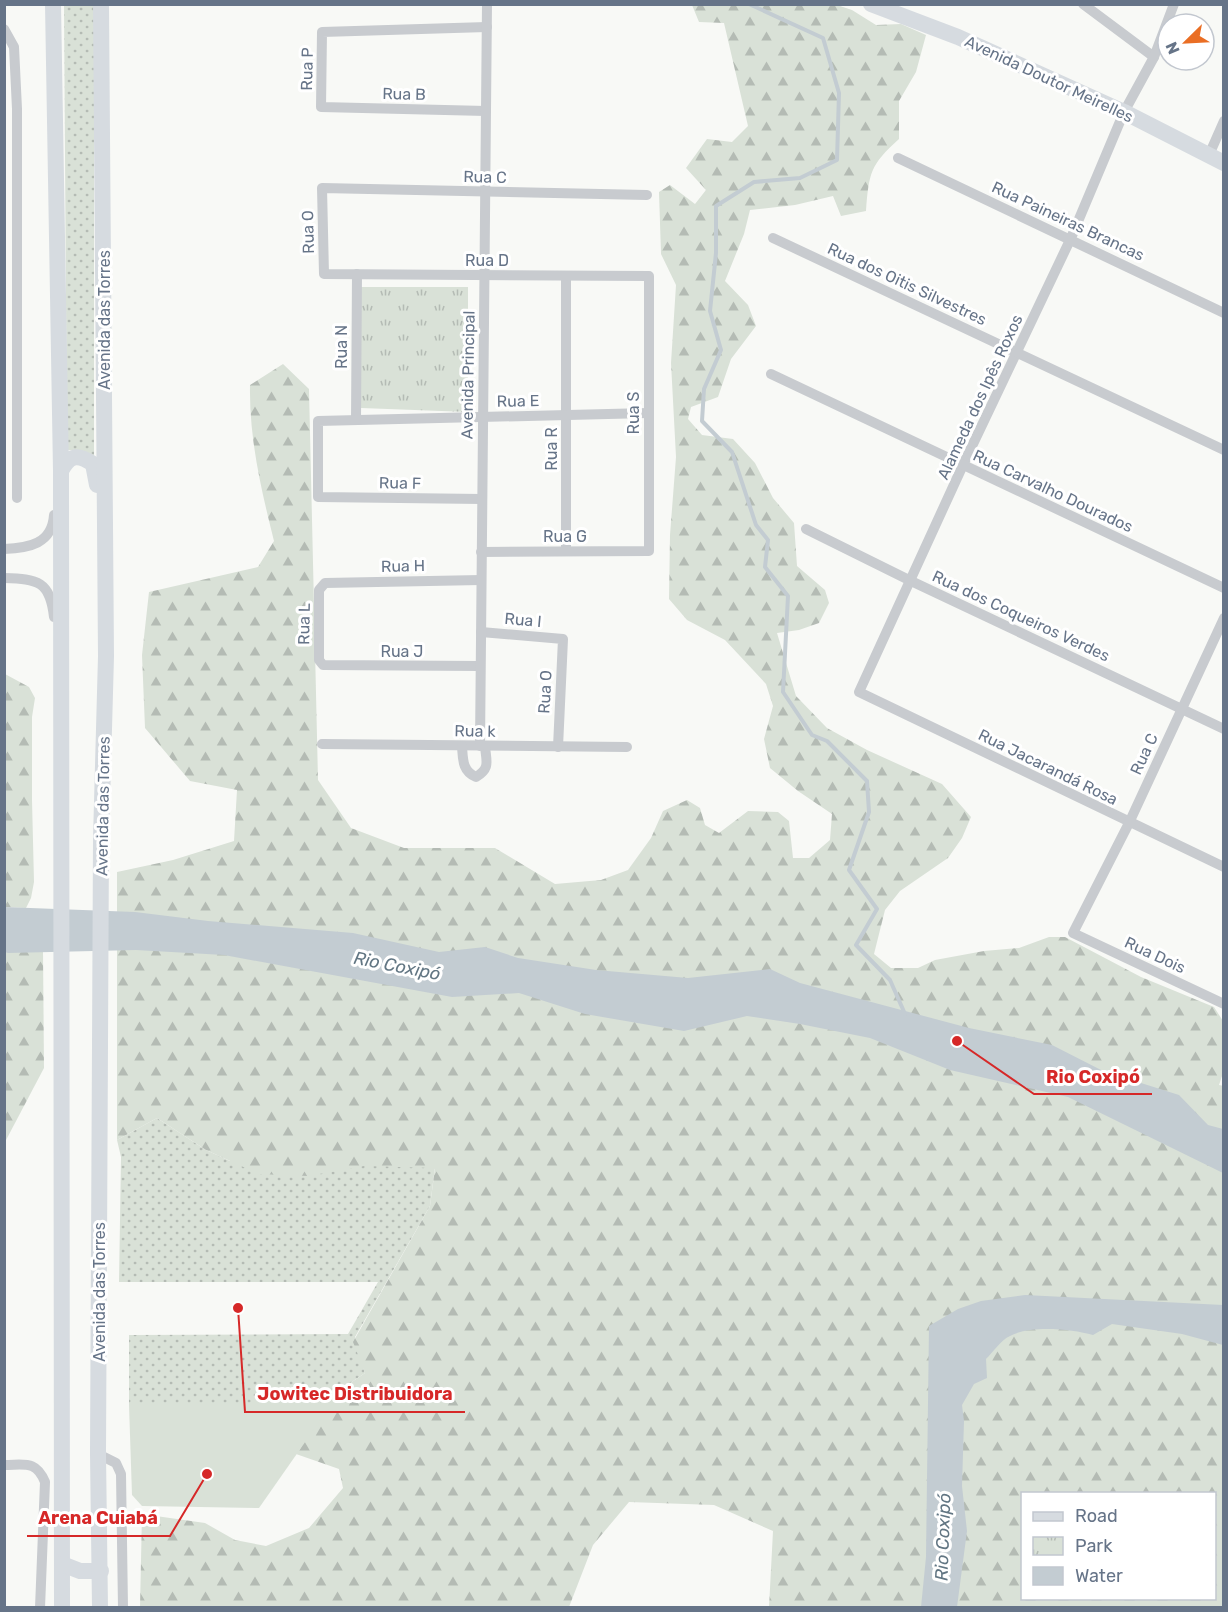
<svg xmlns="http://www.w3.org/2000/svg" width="1228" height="1612" font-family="Rubik,sans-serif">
  <defs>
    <pattern id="grass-dots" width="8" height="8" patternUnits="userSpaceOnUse" patternTransform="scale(1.5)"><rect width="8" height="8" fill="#d9e1d7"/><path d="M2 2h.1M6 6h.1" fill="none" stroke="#b4bbb4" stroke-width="1.8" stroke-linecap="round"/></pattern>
    <pattern id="forest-firs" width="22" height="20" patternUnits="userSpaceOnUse" patternTransform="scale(1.5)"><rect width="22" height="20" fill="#d9e1d7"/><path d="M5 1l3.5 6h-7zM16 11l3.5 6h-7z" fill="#b4bbb4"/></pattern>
    <pattern id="park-tufts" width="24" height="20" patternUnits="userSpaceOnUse" patternTransform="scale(1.5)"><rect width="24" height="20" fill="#d9e1d7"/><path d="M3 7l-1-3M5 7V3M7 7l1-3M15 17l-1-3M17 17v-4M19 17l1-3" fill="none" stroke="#b4bbb4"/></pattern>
  </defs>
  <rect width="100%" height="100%" fill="#f8f9f6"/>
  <g fill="url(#grass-dots)">
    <polygon points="64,5 94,5 94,457 75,450 67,450"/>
    <polygon points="157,1118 206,1150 230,1161 435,1167 430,1206 355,1337 365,1373 337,1392 331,1405 129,1405 129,1335 348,1334 378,1282 119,1282 121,1157 117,1140"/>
  </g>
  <g fill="url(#forest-firs)" fill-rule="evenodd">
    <path d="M692 5H837L852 10 876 25 901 24 926 35 916 72 899 101V139C870 165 869 173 866 211L841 216 833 196 795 205 750 210 744 234 725 281 748 305 756 326 731 359 718 397 691 407 688 419 702 435 733 439 755 463 773 498 794 523 797 566 825 590 829 603 819 623 799 630 777 633 796 696 827 728 867 750 942 784 971 817 962 838 948 858 900 891 885 910 874 954 891 968H918L935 960 984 951 1019 948 1049 937H1065L1141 977 1214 1007 1223 1021V1073L1219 1085 1224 1086 1223 1607H769L773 1531 714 1505 629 1502 593 1545 569 1607H140L142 1514 205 1523 235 1540 266 1546 309 1528 343 1488 339 1469 296 1454 337 1392 365 1373 353 1342 430 1206 435 1168 364 1166 308 1176 259 1174 206 1150 157 1118 117 1140V872L173 860 234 841 237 790 190 781 145 728 142 655 149 592 258 567 274 541C261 489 249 438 250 385L283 364 309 389 318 780 351 828 404 848H495L555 884 601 880 628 870 651 838 663 811 687 800 700 808 705 825 719 833 748 811 778 812 789 821 793 858H809L830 840 832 814 798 791 770 768 764 739 773 706 766 684 725 640 687 620 669 599 670 535 676 457 671 363 676 285 661 254 659 192 670 185 695 204 706 190 686 168 707 139 732 142 748 126 724 23 699 22ZM1022 1494H1214V1598H1022Z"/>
    <polygon points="5,674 29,687 35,698 32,717 32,800 34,882 31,898 26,908 5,907"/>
    <polygon points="5,952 43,952 44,1068 5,1142"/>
  </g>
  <polygon fill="url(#park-tufts)" points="359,287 468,287 468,412 361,408"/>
  <polygon fill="#d9e1d7" points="129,1405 331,1405 259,1508 142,1506 132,1495"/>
  <g fill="#c3ccd2">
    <polygon points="4,907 135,912 208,921 353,933 439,952 485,947 518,958 596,970 688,978 770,969 800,983 969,1028 1052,1045 1103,1071 1179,1095 1208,1125 1223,1129 1223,1173 1068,1097 950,1070 870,1038 800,1024 747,1016 684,1031 585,1014 519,993 452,997 224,955 136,950 8,953 5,952"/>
    <path d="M1025 1295 1223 1305V1345L1182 1334 1112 1324 1093 1335C1071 1329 1030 1325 1010 1336 1001 1340 993 1352 986 1359L987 1378 974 1384 962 1405 964 1421 962 1486 967 1531 957 1607H921L926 1557 929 1326 958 1309 981 1301Z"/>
  </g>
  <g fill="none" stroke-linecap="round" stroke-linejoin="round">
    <polyline stroke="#c3ccd2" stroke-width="4" points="749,4 823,38 839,93 837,160 800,178 754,182 716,206 716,253 710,311 721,350 704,389 702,421 732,452 756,525 768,540 765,567 788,596 783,692 812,735 827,741 867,781 869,812 849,870 877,909 856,945 890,980 905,1014"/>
    <g stroke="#c8cbcf" stroke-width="10">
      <polyline points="1083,4 1154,57"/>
      <polyline points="1174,4 1154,57 1124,112 1071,238 963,465 859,692 1224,867"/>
      <polyline points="4,29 14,47 17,109 17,498"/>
      <polyline points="486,111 321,107 322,32 487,27"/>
      <polyline points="1209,155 1224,121"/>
      <polyline points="898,158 1224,313"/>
      <polyline points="773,238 1224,450"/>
      <polyline points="566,276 566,551"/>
      <polyline points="771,374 1224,588"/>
      <polyline points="356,420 357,274"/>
      <polyline points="482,499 318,497 318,421 648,413"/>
      <polyline points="806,529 911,581 1224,729"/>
      <path d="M4 549C29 548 52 544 54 515"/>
      <polyline points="481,552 649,551 649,276 324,274 322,188 647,195"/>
      <path d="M4 578C38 579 50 581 54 617"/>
      <polyline points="1224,618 1129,823 1073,933 1224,1004"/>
      <polyline points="481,632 563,639 558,747"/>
      <polyline points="480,666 323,665 319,660 319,590 325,583 481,580"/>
      <polyline points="322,744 627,747"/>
      <path d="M462 746C463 759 462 771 476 777 491 768 486 761 485 746"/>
      <polyline points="480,746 487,4"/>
      <polyline points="98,1454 116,1463 121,1474 123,1608"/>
      <path d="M4 1465C25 1465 36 1460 45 1482L40 1608"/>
    </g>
    <g stroke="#d6dbe0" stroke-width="16">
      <polyline points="53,4 61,471 62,1608"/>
      <polyline points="871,4 958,37 1124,112 1224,163"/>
      <path d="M61 471C70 454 78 454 93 464L97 485"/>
      <polyline points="62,1564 80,1571 101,1571"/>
      <polyline points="100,1608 98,1454 101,839 106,656 101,4"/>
    </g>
  </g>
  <g text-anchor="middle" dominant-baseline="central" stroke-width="6" stroke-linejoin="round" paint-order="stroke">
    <g font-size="16" fill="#667488" stroke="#fff">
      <text transform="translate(307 69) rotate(-89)">Rua P</text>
      <text transform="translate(1049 79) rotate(25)">Avenida Doutor Meirelles</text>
      <text transform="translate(404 94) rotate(1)">Rua B</text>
      <text transform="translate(485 177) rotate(1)">Rua C</text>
      <text transform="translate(1068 221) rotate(25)">Rua Paineiras Brancas</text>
      <text transform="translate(308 232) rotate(-91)">Rua O</text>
      <text x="487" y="260">Rua D</text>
      <text transform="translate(907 284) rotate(25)">Rua dos Oitis Silvestres</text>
      <text transform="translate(104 320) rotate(-90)">Avenida das Torres</text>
      <text transform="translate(341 347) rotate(-90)">Rua N</text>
      <text transform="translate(468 375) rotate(-89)">Avenida Principal</text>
      <text transform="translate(980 397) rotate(-65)">Alameda dos Ipês Roxos</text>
      <text transform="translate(518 401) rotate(-1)">Rua E</text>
      <text transform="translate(633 413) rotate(-90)">Rua S</text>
      <text transform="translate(551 449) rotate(-90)">Rua R</text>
      <text transform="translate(400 483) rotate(1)">Rua F</text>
      <text transform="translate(1053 491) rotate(25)">Rua Carvalho Dourados</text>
      <text x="565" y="536">Rua G</text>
      <text transform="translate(403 566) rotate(-1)">Rua H</text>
      <text transform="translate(1021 616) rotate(25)">Rua dos Coqueiros Verdes</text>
      <text transform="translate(523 620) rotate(5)">Rua I</text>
      <text transform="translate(304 624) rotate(-89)">Rua L</text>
      <text x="402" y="651">Rua J</text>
      <text transform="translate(545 692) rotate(-87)">Rua O</text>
      <text transform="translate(475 731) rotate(1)">Rua k</text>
      <text transform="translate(1144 754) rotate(-65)">Rua C</text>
      <text transform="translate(1048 767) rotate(26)">Rua Jacarandá Rosa</text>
      <text transform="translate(103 806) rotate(-89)">Avenida das Torres</text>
      <text transform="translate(1155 955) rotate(25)">Rua Dois</text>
      <text transform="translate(99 1292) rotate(-90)">Avenida das Torres</text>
    </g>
    <g font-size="18" font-style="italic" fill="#627683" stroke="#fff">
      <text transform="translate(397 966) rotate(11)">Rio Coxipó</text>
      <text transform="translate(943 1537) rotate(-88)">Rio Coxipó</text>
    </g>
  </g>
  <path fill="none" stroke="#d62828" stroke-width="2" d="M957 1041L1034 1094H1152M238 1308L245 1412H465M207 1474L170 1536H27"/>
  <g fill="#d62828" stroke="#fff" stroke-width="2">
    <circle cx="957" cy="1041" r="6"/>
    <circle cx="238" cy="1308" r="6"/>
    <circle cx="207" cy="1474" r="6"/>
  </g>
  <g font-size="18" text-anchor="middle" font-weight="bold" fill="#d62828" stroke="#fff" stroke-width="6" stroke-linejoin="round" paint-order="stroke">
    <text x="1093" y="1083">Rio Coxipó</text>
    <text x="355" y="1400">Jowitec Distribuidora</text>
    <text x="98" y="1524">Arena Cuiabá</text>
  </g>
  <rect width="1228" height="1612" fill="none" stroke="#667488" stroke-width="12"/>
  <rect x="1021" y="1492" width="195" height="108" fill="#ffffff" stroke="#c2c7cf" stroke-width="1.5"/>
  <rect x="1033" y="1512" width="30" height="9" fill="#d6dbe0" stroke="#c2c7cf" stroke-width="1.5"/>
  <text x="1075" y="1522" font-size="18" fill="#667488">Road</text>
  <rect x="1033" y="1537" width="30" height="18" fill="url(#park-tufts)" stroke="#c2c7cf" stroke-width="1.5"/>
  <text x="1075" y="1552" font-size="18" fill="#667488">Park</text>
  <rect x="1033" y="1567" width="30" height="18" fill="#c3ccd2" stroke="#c2c7cf" stroke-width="1.5"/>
  <text x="1075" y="1582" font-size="18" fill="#667488">Water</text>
  <g transform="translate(1186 42) rotate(246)"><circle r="28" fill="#ffffff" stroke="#c2c7cf" stroke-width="1.5"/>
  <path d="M0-4.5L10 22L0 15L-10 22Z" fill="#ea6e24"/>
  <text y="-9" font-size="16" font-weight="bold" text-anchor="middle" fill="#667488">N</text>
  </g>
</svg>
